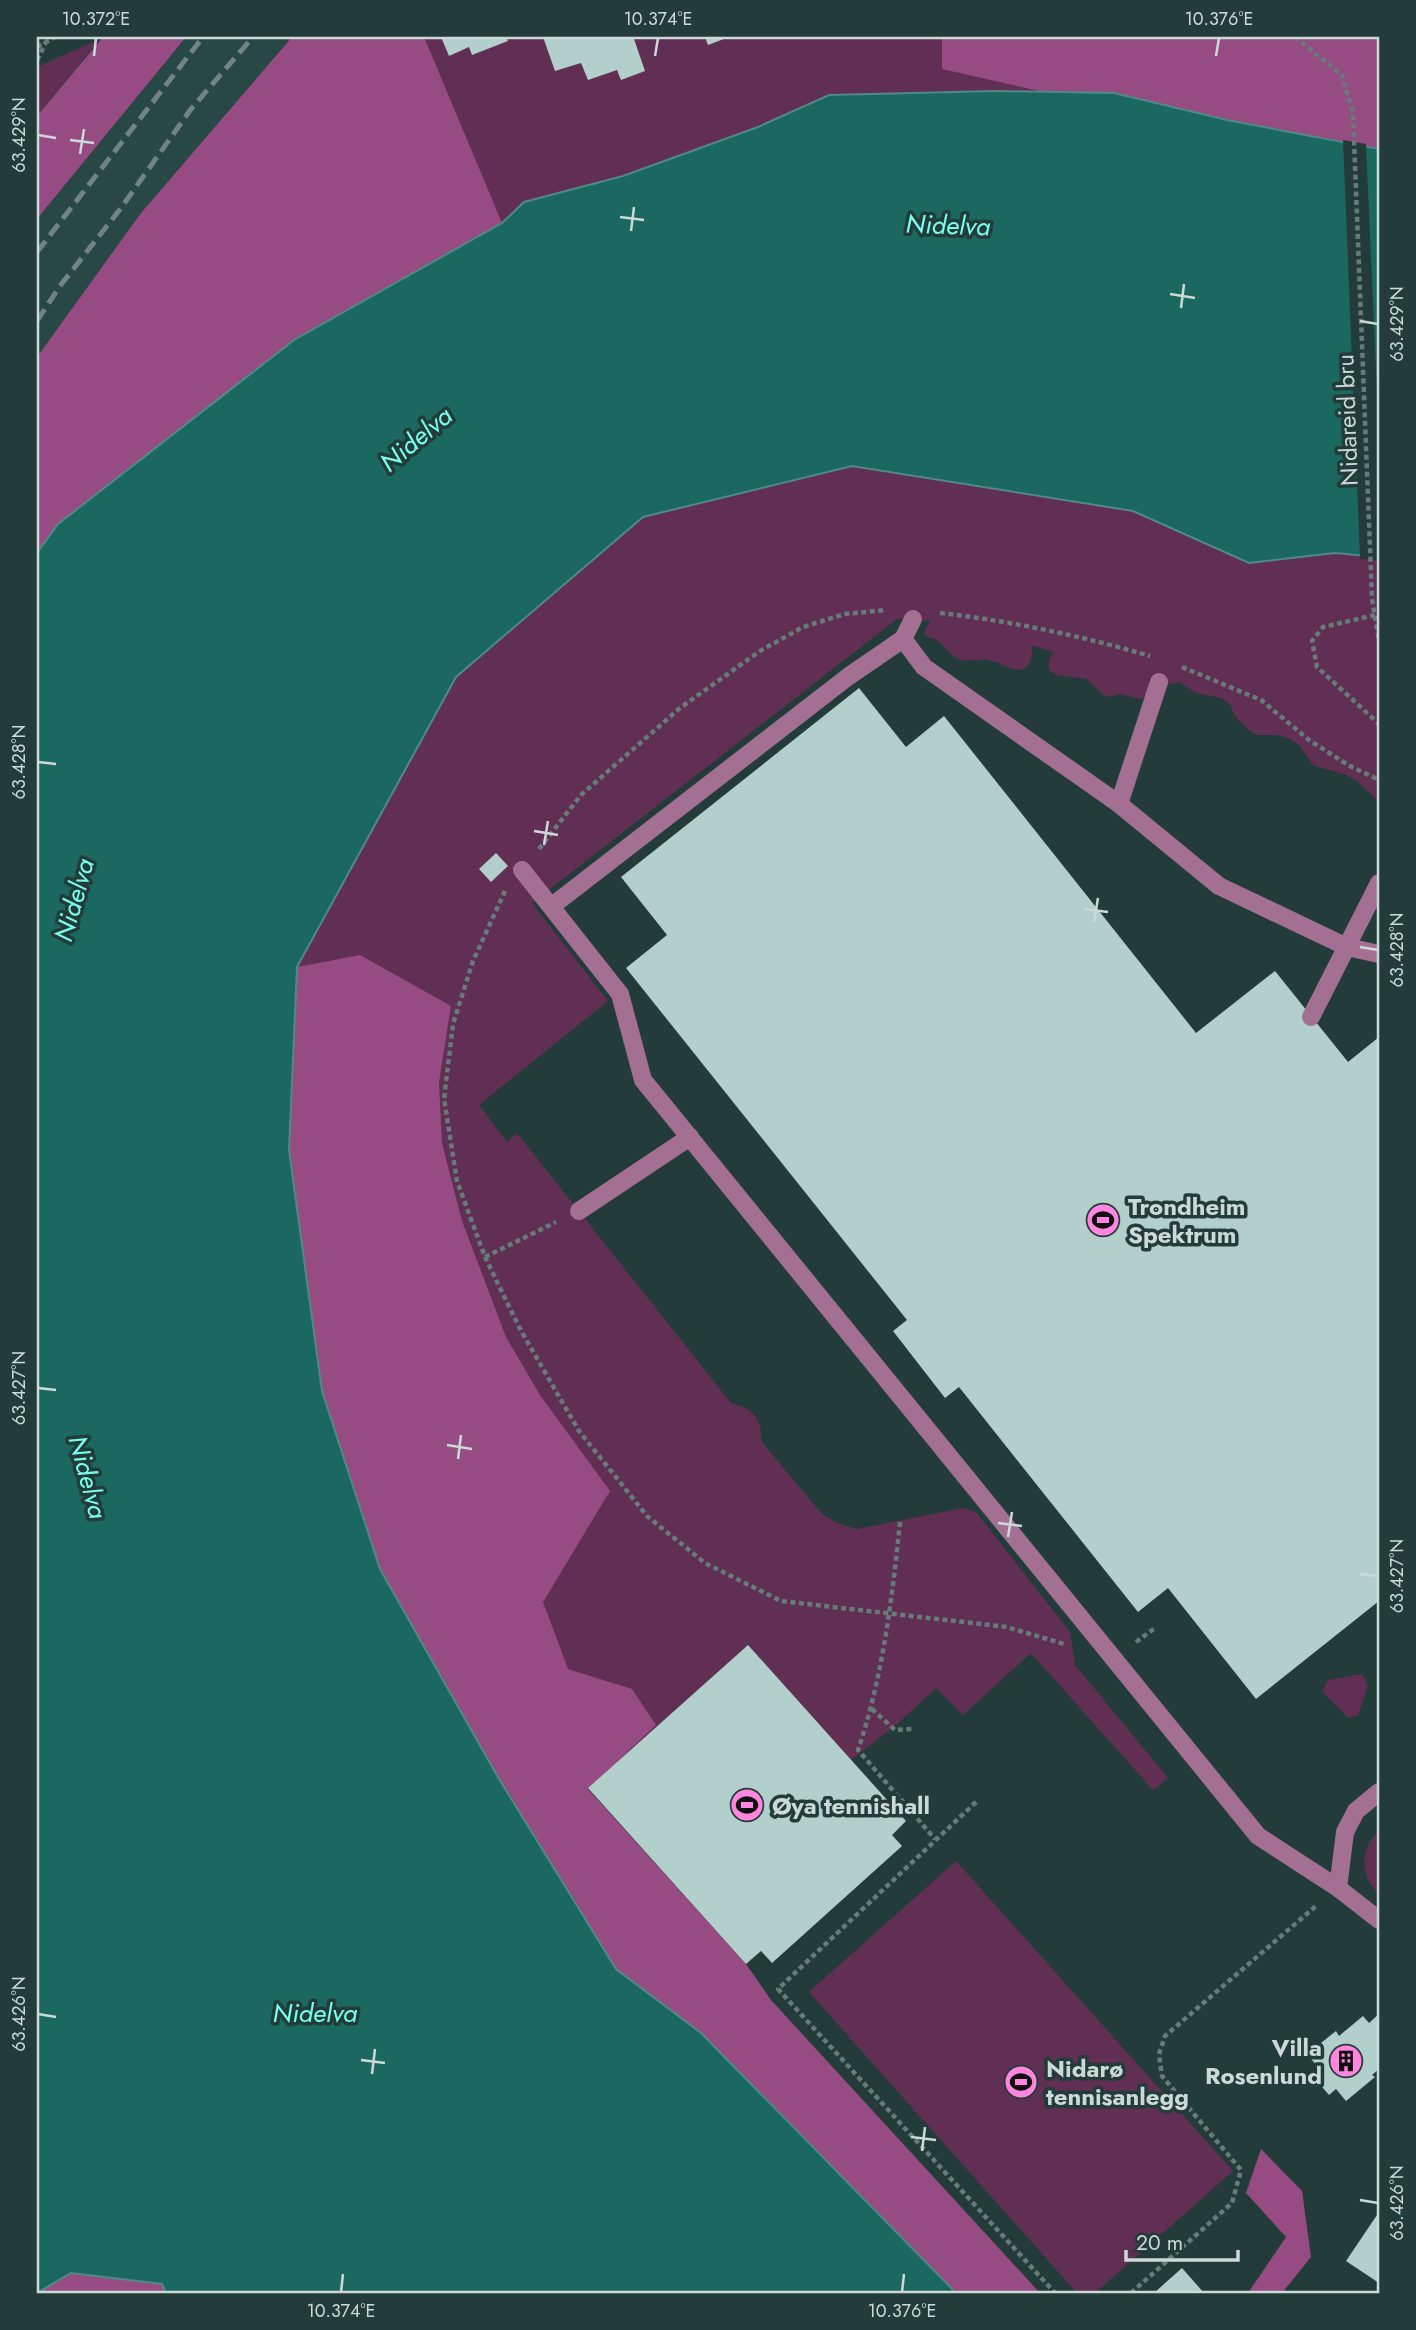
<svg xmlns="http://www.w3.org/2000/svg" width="1416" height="2330" font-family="Jost,sans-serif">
  <rect width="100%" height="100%" fill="#243c39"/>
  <polygon fill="#274844" points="186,37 292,37 141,213 37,357 37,219"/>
  <g fill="#612e54">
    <polygon points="393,37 1379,37 1114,93 995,91 829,95 758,127 623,176 524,202 502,223"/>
    <polygon points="100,39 37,116 37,67"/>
    <path d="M852 466 1133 511 1249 563 1335 553 1379 557V802L1356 780 1344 774 1314 766 1299 745 1290 739 1278 735H1257L1246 728 1234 715 1230 704 1221 698 1196 693 1180 682 1170 684 1148 679 1151 685 1145 697 1140 699 1120 694 1109 697 1102 694 1087 679 1056 675 1049 670V660L1054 652 1031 645C1034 656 1031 665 1021 670 1008 670 1000 662 988 660 977 658 965 664 954 657 944 649 942 639 927 637L924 632 930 621 897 619 532 903 608 1001 479 1105 507 1142 517 1133 731 1403C753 1409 762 1417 761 1441L822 1514 837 1523 857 1529 963 1508 976 1512 1070 1632 1075 1665 1168 1778 1153 1790 1031 1653 963 1715 936 1688 896 1725 851 1760 748 1645 588 1788 297 967 456 677 642 517Z"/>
    <polygon points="1362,1674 1368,1686 1358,1715 1348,1718 1322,1691 1328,1680"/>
    <path d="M1379 1831V1894C1359 1877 1360 1848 1379 1831Z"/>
    <polygon points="956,1861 1233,2171 1095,2293 1077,2293 809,1992"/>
  </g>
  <g fill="#964b83">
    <polygon points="103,37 186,37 37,219 37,116"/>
    <polygon points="292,37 424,37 502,223 294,340 58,524 37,553 37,357 141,213"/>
    <polygon points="942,37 1379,37 1379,168 942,69"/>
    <polygon points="360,955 451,1006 439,1082 442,1143 462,1221 506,1337 540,1395 610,1491 543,1602 568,1669 632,1689 656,1725 588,1789 746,1964 771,2000 1040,2293 956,2293 701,2033 616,1969 499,1779 380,1569 322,1391 289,1150 297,967"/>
    <polygon points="1261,2149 1302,2191 1311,2257 1282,2293 1248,2293 1286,2237 1246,2193"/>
    <polygon points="71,2273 162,2284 166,2293 37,2293"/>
  </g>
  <polygon fill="#1b6861" stroke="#508a84" stroke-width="2" points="995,91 1114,93 1227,120 1379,149 1379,557 1335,553 1249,563 1133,511 852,466 643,517 456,677 297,967 289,1150 322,1391 380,1569 499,1779 616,1969 701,2033 956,2293 166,2293 162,2284 71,2273 37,2293 37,553 58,524 294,340 502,223 524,202 623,176 758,127 829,95"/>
  <polygon fill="#243c39" points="1343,140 1366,144 1379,438 1379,560 1360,559"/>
  <g fill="#b3cfcb">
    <polygon points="441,37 506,37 508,41 472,55 469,47 449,56"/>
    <polygon points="543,37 639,37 634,39 645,71 621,80 617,70 588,80 581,63 555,71"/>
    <polygon points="705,37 729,37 708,45"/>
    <polygon points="859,688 906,747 944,716 1196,1033 1275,971 1348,1062 1379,1037 1379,1601 1256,1699 1168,1588 1138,1612 959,1387 945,1398 893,1331 907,1320 626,968 667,935 621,877"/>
    <polygon points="496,853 508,866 491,882 479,869"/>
    <polygon points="748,1645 906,1821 892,1835 902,1846 772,1963 761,1951 746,1964 588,1788"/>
    <polygon points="1379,2014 1379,2069 1372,2075 1375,2077 1346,2101 1336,2089 1329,2095 1310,2073 1318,2067 1307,2054 1336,2031 1339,2036 1363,2016 1369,2023"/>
    <polygon points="1379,2212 1379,2283 1346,2261"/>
    <polygon points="1182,2268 1204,2293 1154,2293"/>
  </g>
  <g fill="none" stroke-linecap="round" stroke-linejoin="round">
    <g stroke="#677b79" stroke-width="4.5" stroke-dasharray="5 3.5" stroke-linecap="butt">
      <polyline points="1295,37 1342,75 1353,114 1372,599 1379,641"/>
      <polyline points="37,47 55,37"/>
      <polyline points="37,60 46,42"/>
      <path d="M940 613C1011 621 1082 636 1150 656"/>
      <polyline points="1375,615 1323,627 1312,641 1317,667 1379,724"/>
      <polyline points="1182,667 1261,700 1309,740 1348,765 1379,780"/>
      <polyline points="539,849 581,795 680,708 760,651 803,627 845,614 886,610"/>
      <polyline points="505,891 473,961 453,1024 444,1099 457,1181 485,1257 520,1329 579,1431 647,1516 705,1563 781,1601 1007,1627 1064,1644"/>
      <polyline points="485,1257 556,1222"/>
      <path d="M900 1522C892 1599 883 1676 858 1750L935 1839"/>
      <polyline points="1136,1642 1155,1628"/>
      <polyline points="872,1709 895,1730 912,1729"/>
      <polyline points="976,1802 778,1989 1055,2293"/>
      <polyline points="1131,2293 1232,2203 1241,2170 1162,2076 1159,2054 1165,2036 1316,1906"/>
    </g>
    <g stroke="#a37094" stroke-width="18">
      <polyline points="903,639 924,667 1119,804 1219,886 1347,947 1379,954"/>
      <polyline points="1119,804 1159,682"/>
      <polyline points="522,870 620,994 643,1080 1258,1836 1338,1888 1379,1920"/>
      <polyline points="552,906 849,676 903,639 913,619"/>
      <polyline points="1311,1017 1379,883"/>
      <polyline points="579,1211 690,1137"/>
      <polyline points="1338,1888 1345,1832 1356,1811 1379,1792"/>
    </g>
    <g stroke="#708481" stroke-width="5" stroke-dasharray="14 7" stroke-linecap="butt">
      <polyline points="37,252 203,37"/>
      <polyline points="37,321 60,286 121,208 191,109 253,37"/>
    </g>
  </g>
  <path fill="none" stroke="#cbd9d7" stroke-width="2.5" d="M94 56 96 38M655 56 658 38M1216 56 1219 38M38 135 56 138M70 140 94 143M80 154 84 129M620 217 644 220M631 231 634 207M1170 294 1195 298M1181 308 1184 284M1360 321 1378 324M38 762 56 764M534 831 558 835M544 845 548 821M1084 909 1108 912M1094 922 1098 898M1360 947 1378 950M38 1388 56 1390M447 1445 472 1449M458 1459 461 1435M998 1523 1022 1526M1008 1537 1012 1512M1360 1574 1378 1576M38 2014 56 2017M361 2060 385 2063M372 2074 375 2049M911 2137 936 2140M922 2151 925 2127M1360 2200 1378 2203M341 2292 343 2274M902 2292 904 2274"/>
  <defs>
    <symbol id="stadium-disc" viewBox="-11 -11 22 22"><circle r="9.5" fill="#ff85df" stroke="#243c39"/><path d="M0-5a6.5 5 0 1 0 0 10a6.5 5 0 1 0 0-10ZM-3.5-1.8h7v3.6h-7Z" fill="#111"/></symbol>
    <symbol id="building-disc" viewBox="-11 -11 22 22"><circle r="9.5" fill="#ff85df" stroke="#243c39"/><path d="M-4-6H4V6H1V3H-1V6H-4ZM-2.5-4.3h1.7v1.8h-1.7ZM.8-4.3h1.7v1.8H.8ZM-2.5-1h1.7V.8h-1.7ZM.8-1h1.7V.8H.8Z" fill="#111"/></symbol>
  </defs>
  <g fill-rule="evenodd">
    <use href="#stadium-disc" x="1084" y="1201" width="38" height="38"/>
    <use href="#stadium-disc" x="728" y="1786" width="38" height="38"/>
    <use href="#building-disc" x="1327" y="2042" width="38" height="38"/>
    <use href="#stadium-disc" x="1002" y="2063" width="38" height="38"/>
  </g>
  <g text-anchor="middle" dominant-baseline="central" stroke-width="7" stroke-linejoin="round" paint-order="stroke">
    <g font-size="24" fill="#cbd9d7" stroke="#243c39">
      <text transform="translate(1347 420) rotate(-92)">Nidareid bru</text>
    </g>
    <g font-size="24" font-weight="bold" fill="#cbd9d7" stroke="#243c39" text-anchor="start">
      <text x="1128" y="1206">Trondheim<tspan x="1128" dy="28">Spektrum</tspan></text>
      <text x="772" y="1805">Øya tennishall</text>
      <text x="1322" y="2047" text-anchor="end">Villa<tspan x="1322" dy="28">Rosenlund</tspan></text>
      <text x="1046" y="2068">Nidarø<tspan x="1046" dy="28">tennisanlegg</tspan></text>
    </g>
    <g font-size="26" font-style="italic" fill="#76fff0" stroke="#243c39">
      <text transform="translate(948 225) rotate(2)">Nidelva</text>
      <text transform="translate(416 439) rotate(-40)">Nidelva</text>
      <text transform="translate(74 900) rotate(-74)">Nidelva</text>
      <text transform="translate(88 1477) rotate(75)">Nidelva</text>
      <text x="315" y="2013">Nidelva</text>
    </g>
  </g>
  <rect width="1416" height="2330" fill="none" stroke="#243c39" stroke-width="77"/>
  <path d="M1126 2250v10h112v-10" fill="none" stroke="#cbd9d7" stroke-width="3.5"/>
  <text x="1136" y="2250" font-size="21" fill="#cbd9d7" stroke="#243c39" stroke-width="5" paint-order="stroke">20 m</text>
  <rect x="38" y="38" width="1340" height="2254" fill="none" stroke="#cbd9d7" stroke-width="2.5"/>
  <g font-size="18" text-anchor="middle" fill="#cbd9d7">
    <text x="96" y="25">10.372°E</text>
    <text x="658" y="25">10.374°E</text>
    <text x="1219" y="25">10.376°E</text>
    <text transform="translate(19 135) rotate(-90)" y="6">63.429°N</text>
    <text transform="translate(1397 324) rotate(-90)" y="6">63.429°N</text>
    <text transform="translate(19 762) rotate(-90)" y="6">63.428°N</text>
    <text transform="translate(1397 950) rotate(-90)" y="6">63.428°N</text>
    <text transform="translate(19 1388) rotate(-90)" y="6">63.427°N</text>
    <text transform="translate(1397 1576) rotate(-90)" y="6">63.427°N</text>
    <text transform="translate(19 2014) rotate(-90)" y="6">63.426°N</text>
    <text transform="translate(1397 2203) rotate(-90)" y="6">63.426°N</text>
    <text x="341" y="2317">10.374°E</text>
    <text x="902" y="2317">10.376°E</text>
  </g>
</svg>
